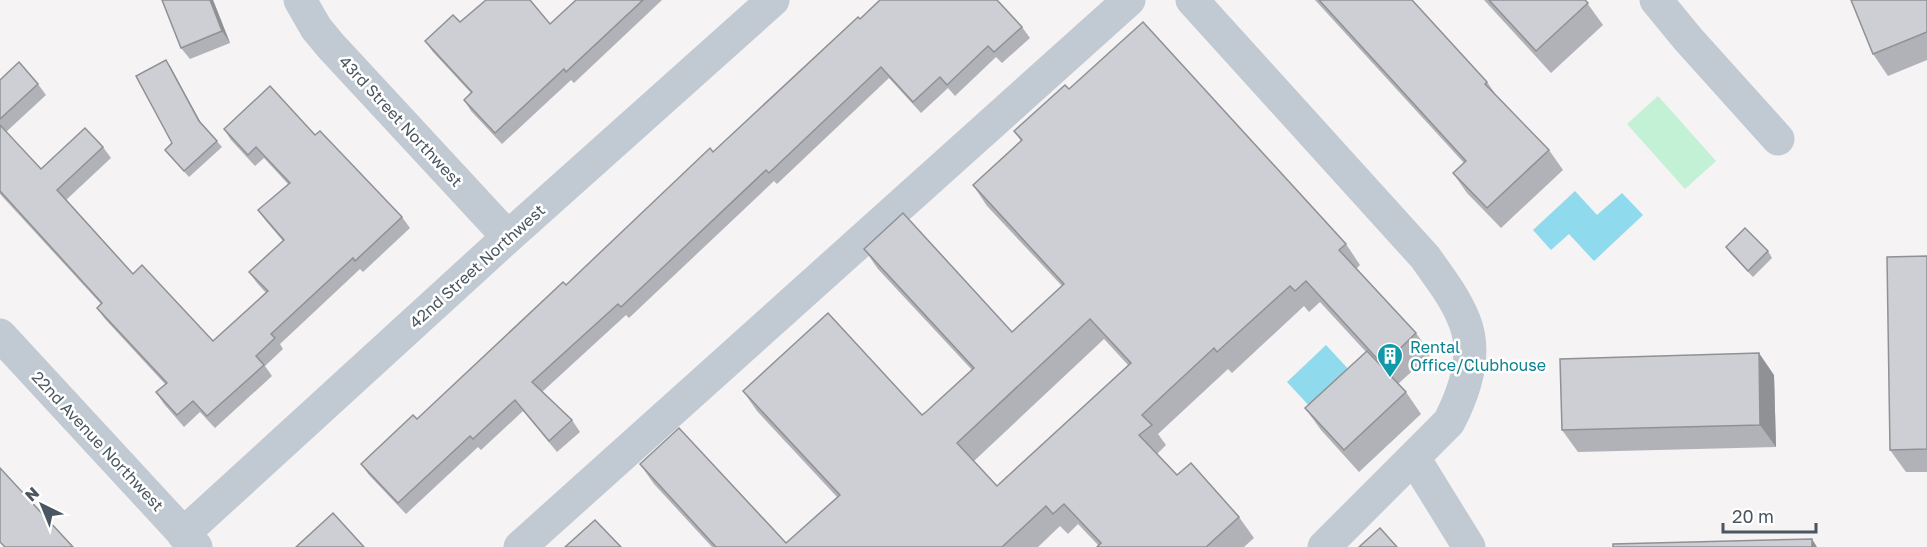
<svg xmlns="http://www.w3.org/2000/svg" width="1927" height="547" font-family="'Golos Text',sans-serif">
  <rect width="100%" height="100%" fill="#f5f3f3"/>
  <polygon fill="#c3f1d5" points="1658,96 1716,161 1685,189 1627,124"/>
  <g fill="#90daee">
    <polygon points="1575,191 1597,215 1622,193 1643,215 1594,261 1569,234 1551,250 1533,230"/>
    <polygon points="1326,345 1352,373 1313,410 1287,382"/>
  </g>
  <g fill="none" stroke-linecap="round" stroke-linejoin="round">
    <g stroke="#c1cad2" stroke-width="33">
      <polyline points="300,0 316,28 330,45 508,237"/>
      <path d="M1192 0 1425 257C1439 277 1455 297 1464 320 1478 353 1464 393 1449 422L1324 547"/>
      <polyline points="1656,0 1688,39 1778,139"/>
      <polyline points="0,335 196,547"/>
      <polyline points="1414,458 1469,547"/>
      <polyline points="183,534 508,237 773,0"/>
      <polyline points="520,547 1129,0"/>
    </g>
  </g>
  <g fill="#b0b2b7" fill-rule="evenodd">
    <polygon points="162,0 213,0 230,43 190,59 181,48"/>
    <polygon points="576,0 662,0 574,83 571,80 502,144 471,111 464,100 471,93 433,52 425,41 460,22 550,24"/>
    <polygon points="1315,0 1412,0 1487,82 1496,95 1549,150 1563,170 1501,228 1467,193 1453,173 1464,163"/>
    <polygon points="1484,0 1585,0 1603,25 1551,73"/>
    <polygon points="1927,0 1927,60 1888,76 1873,54"/>
    <polygon points="860,19 1022,27 1030,38 1002,63 996,57 955,96 948,88 921,113 889,78 777,184 774,181 629,318 626,315 542,392 572,420 580,432 557,452 523,411 481,450 478,447 406,514 369,475 361,464 417,419 566,285"/>
    <polygon points="170,66 201,123 222,147 189,177 170,156 165,150 172,143"/>
    <polygon points="0,80 38,84 46,95 6,132 41,169 103,147 111,158 66,200 133,274 213,341 266,293 257,283 249,272 283,241 266,221 258,210 288,184 264,158 255,166 231,140 224,129 315,135 402,217 410,228 363,272 360,269 280,344 283,349 265,366 272,376 215,428 200,412 184,427 164,404 156,392 165,384 105,319 97,308 101,304 0,194"/>
    <path d="M1069 89 1346 244 1360 265 1356 269 1416 333 1431 354 1398 384 1406 392 1421 414 1359 472 1321 430 1305 408 1366 352 1320 302 1309 312 1304 306 1232 373 1228 369 1158 434 1166 445 1157 454 1177 475 1239 517 1254 538 1244 547H1097L1098 545 1078 524 1068 534 1060 526 1038 547H712L654 484 640 464 786 543 837 497 757 411 743 391 922 415 927 411 972 370 878 269 864 249 1012 332 1062 286 987 206 973 185 1021 141 1014 131ZM1104 339 1128 365 997 486 974 461Z"/>
    <polygon points="1726,247 1768,251 1772,258 1753,277 1730,253"/>
    <polygon points="1927,256 1927,472 1906,472 1890,450"/>
    <polygon points="1774,375 1776,447 1578,452 1562,430"/>
  </g>
  <g fill="#909195">
    <polygon points="210,0 213,0 230,43 222,31"/>
    <polygon points="166,60 170,66 203,127 199,121"/>
    <polygon points="1759,353 1774,375 1776,447 1760,425"/>
    <polygon points="1812,539 1817,547 1812,547"/>
  </g>
  <g fill="#cdcfd5" stroke="#909195" stroke-width="1.5" fill-rule="evenodd">
    <polygon points="162,0 210,0 222,31 181,48"/>
    <polygon points="486,0 530,0 550,24 576,0 643,0 566,72 564,69 495,133 464,100 472,92 425,41 453,15 460,22"/>
    <polygon points="880,0 997,0 1022,27 994,52 988,46 947,85 940,77 913,102 881,67 769,173 766,170 621,307 618,304 532,382 572,420 549,441 515,400 473,439 470,436 398,503 361,464 413,415 417,419 563,282 566,285 710,148 713,152 858,17 860,19"/>
    <polygon points="1319,0 1412,0 1487,82 1485,84 1549,150 1487,208 1453,173 1466,161"/>
    <polygon points="1489,0 1585,0 1588,3 1536,51"/>
    <polygon points="1851,0 1927,0 1927,32 1873,54"/>
    <path d="M1143 22 1346 244 1339 250 1416 333 1383 365 1306 281 1295 291 1290 286 1217 352 1214 348 1142 415 1152 425 1139 435 1177 475 1191 463 1239 517 1206 547H1097L1101 543 1064 504 1053 514 1046 506 1002 547H716L640 464 679 428 786 543 840 495 743 391 828 313 922 415 927 411 974 368 864 249 903 213 1012 332 1064 284 973 185 1022 140 1014 131 1065 85 1069 89ZM1090 319 1131 363 997 486 957 443Z"/>
    <polygon points="166,60 199,121 217,141 184,171 165,150 172,143 136,76"/>
    <polygon points="19,62 38,84 0,119 0,80"/>
    <polygon points="270,86 315,135 320,131 402,217 355,261 353,258 271,334 275,338 256,356 264,365 207,416 193,401 177,415 156,392 167,383 97,308 102,303 0,191 0,125 41,169 85,128 103,147 57,190 133,274 142,265 213,341 268,291 249,272 284,240 258,210 290,183 256,147 248,155 224,129"/>
    <polygon points="1745,228 1768,251 1748,271 1726,247"/>
    <polygon points="1927,256 1927,449 1890,450 1887,257"/>
    <polygon points="1367,351 1406,392 1344,450 1305,408"/>
    <polygon points="1759,353 1760,425 1562,430 1560,359"/>
    <polygon points="0,468 73,547 5,547 0,542"/>
    <polygon points="333,513 364,547 296,547"/>
    <polygon points="595,520 621,547 565,547"/>
    <polygon points="1380,528 1397,547 1359,547"/>
    <polygon points="1812,539 1812,547 1613,547 1613,544"/>
  </g>
  <defs>
    <symbol id="building-pin" viewBox="-11 -11 22 30"><path d="M0 17L-7.5 6A9.5 9.5 0 1 1 7.5 6Z" fill="#0f9aa8" stroke="#fff"/><path d="M-4-6H4V6H1V3H-1V6H-4ZM-2.5-4.3h1.7v1.8h-1.7ZM.8-4.3h1.7v1.8H.8ZM-2.5-1h1.7V.8h-1.7ZM.8-1h1.7V.8H.8Z" fill="#fff"/></symbol>
  </defs>
  <g fill-rule="evenodd">
    <use href="#building-pin" x="1375" y="341" width="30" height="40"/>
  </g>
  <g text-anchor="middle" dominant-baseline="central" stroke-width="5" stroke-linejoin="round" paint-order="stroke">
    <g font-size="16" fill="#4a5661" stroke="#fff">
      <text transform="translate(401 121) rotate(47)">43rd Street Northwest</text>
      <text transform="translate(477 266) rotate(-42)">42nd Street Northwest</text>
      <text transform="translate(98 441) rotate(47)">22nd Avenue Northwest</text>
    </g>
    <g font-size="16" fill="#0d838f" stroke="#fff" text-anchor="start">
      <text x="1410" y="347">Rental<tspan x="1410" dy="18">Office/Clubhouse</tspan></text>
    </g>
  </g>
  <g transform="translate(42 505) rotate(317)" stroke="#ffffff" stroke-width="4.5" paint-order="stroke">
  <path d="M0-4.5L10 22L0 15L-10 22Z" fill="#4a5661"/>
  <text y="-9" font-size="16" font-weight="bold" text-anchor="middle" fill="#4a5661">N</text>
  </g>
  <path d="M1723 523v9h93v-9" fill="none" stroke="#4a5661" stroke-width="3"/>
  <text x="1732" y="523" font-size="18" fill="#4a5661" stroke="#ffffff" stroke-width="4.5" paint-order="stroke">20 m</text>
</svg>
